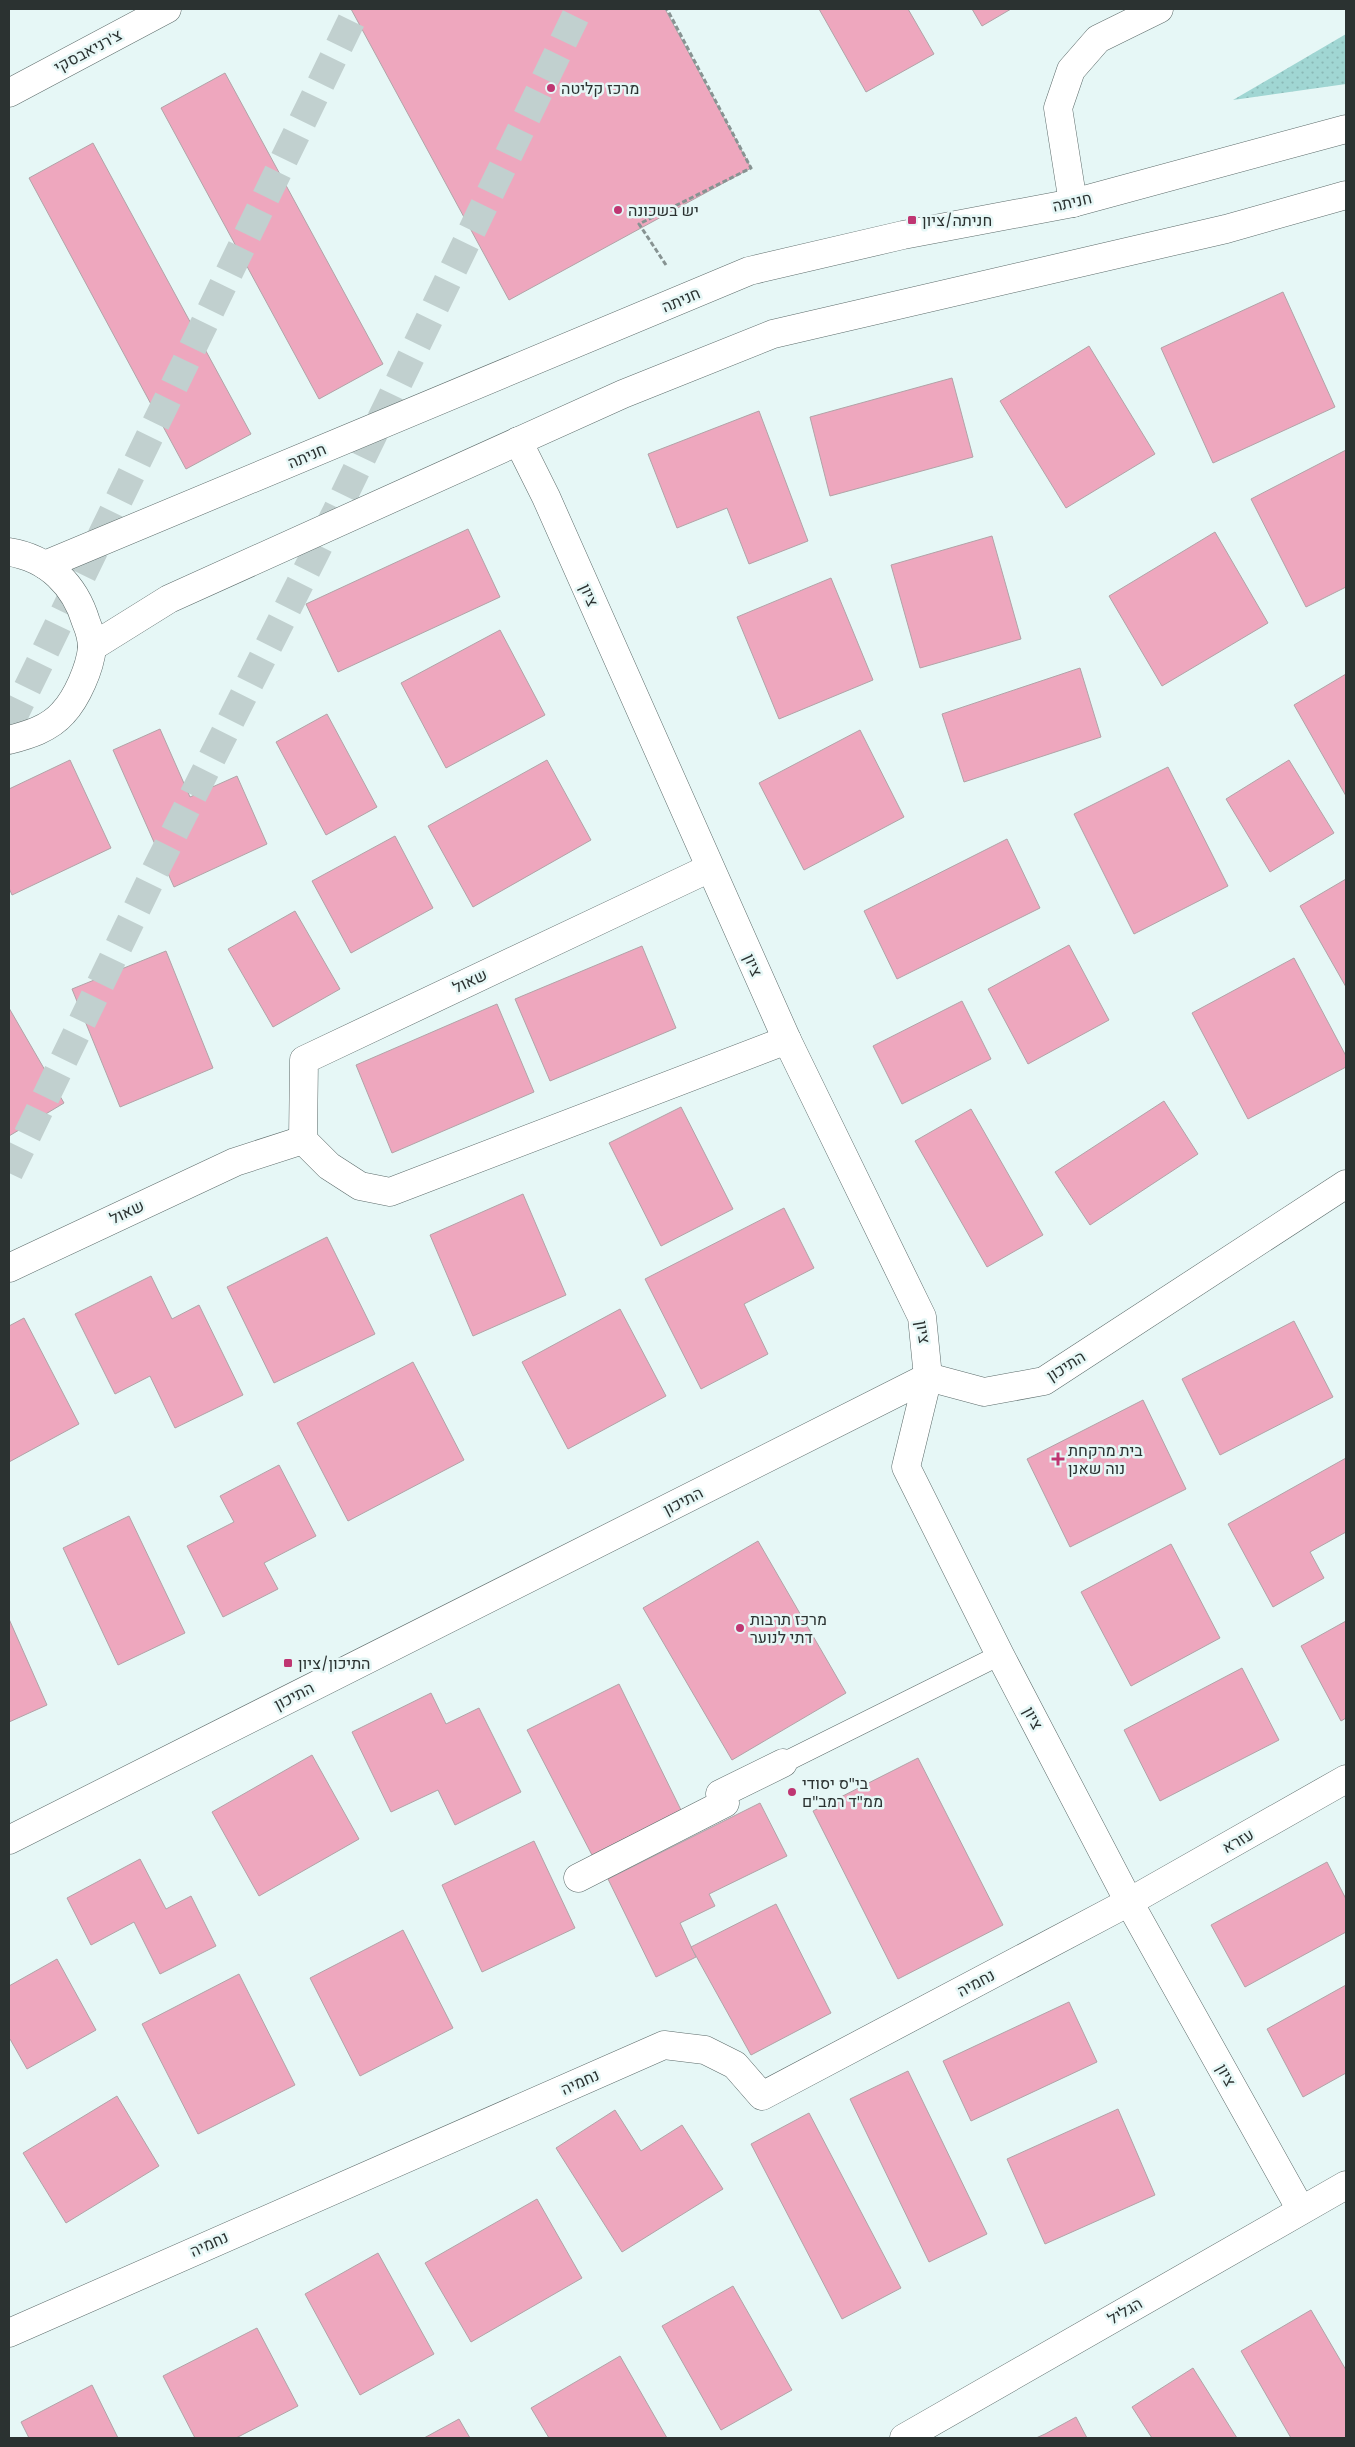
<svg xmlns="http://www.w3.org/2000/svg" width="1355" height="2447" font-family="'Fira Sans Condensed',Heebo,sans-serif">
  <defs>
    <pattern id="grass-dots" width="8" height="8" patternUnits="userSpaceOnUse" patternTransform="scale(1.25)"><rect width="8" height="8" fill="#a0d6d3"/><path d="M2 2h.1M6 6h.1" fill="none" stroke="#8ab8b6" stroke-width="1.8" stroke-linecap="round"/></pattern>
  </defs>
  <rect width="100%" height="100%" fill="#e6f7f6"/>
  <polygon fill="url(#grass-dots)" points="1346,34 1346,84 1233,100"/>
  <g fill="#eea7be" stroke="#b1a3a7">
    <polygon points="351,9 665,9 751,168 509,300"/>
    <polygon points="819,9 908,9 934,54 866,92"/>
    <polygon points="972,9 1011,9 982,26"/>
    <polygon points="225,73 383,364 319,399 161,108"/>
    <polygon points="93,143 251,434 186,469 29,178"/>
    <polygon points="1283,292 1335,407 1213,463 1161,348"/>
    <polygon points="1089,346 1155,454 1066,508 1000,401"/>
    <polygon points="952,378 973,457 830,496 810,417"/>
    <polygon points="759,411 808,541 749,564 727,508 677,528 648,454"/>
    <polygon points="1346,450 1346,587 1306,607 1251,499"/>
    <polygon points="468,529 500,597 338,672 306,604"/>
    <polygon points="1215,532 1268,623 1162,686 1109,596"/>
    <polygon points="992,536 1021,639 920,668 891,565"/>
    <polygon points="831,578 873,680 779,719 737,617"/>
    <polygon points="500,630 545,715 446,768 401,683"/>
    <polygon points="1080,668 1101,737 964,782 942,714"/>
    <polygon points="1346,674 1346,796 1294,705"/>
    <polygon points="327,714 377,807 326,835 276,742"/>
    <polygon points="160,729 190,797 237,776 267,844 174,887 113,750"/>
    <polygon points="860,730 904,817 804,870 759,783"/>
    <polygon points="70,760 111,848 12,895 9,888 9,789"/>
    <polygon points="547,760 591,840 473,907 428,826"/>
    <polygon points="1289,760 1334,833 1270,872 1226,799"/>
    <polygon points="1168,767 1228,886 1134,934 1074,814"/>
    <polygon points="395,836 433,908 351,953 312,881"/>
    <polygon points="1007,839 1040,908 897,979 864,911"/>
    <polygon points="1346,879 1346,987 1300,906"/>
    <polygon points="295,911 340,989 273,1027 228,949"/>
    <polygon points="1069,945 1109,1020 1028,1064 988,989"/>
    <polygon points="642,946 676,1028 550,1081 515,999"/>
    <polygon points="166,951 213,1068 120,1107 72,989"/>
    <polygon points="1294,958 1346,1056 1346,1067 1248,1119 1192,1013"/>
    <polygon points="962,1001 991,1059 902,1104 873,1046"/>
    <polygon points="497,1004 534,1092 392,1153 356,1065"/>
    <polygon points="9,1008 64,1103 9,1136"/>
    <polygon points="1164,1101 1198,1154 1090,1225 1055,1172"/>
    <polygon points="681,1107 733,1209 661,1246 609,1143"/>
    <polygon points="971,1109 1043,1235 987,1267 915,1141"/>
    <polygon points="523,1194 566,1295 473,1336 430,1235"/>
    <polygon points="784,1208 814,1268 744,1304 768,1354 701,1389 645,1279"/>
    <polygon points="327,1237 375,1334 274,1383 227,1287"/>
    <polygon points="151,1276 172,1319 199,1305 243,1395 175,1428 150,1376 115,1394 75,1314"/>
    <polygon points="620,1309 666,1396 568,1449 522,1362"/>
    <polygon points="24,1318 79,1424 9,1462 9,1326"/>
    <polygon points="1294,1321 1333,1397 1220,1455 1182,1379"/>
    <polygon points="413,1362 464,1460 348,1521 297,1423"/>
    <polygon points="1143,1400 1186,1489 1070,1547 1027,1459"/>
    <polygon points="1346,1458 1346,1532 1310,1552 1324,1578 1273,1607 1228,1524"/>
    <polygon points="279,1465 316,1536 264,1563 278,1589 223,1617 187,1546 234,1522 220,1496"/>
    <polygon points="129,1516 185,1633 118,1665 63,1548"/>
    <polygon points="758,1541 846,1693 732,1760 643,1608"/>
    <polygon points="1171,1544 1220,1638 1131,1686 1081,1592"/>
    <polygon points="9,1619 47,1705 9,1722"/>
    <polygon points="1346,1621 1346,1718 1341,1721 1301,1646"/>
    <polygon points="1242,1668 1279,1740 1160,1801 1124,1730"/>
    <polygon points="619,1684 681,1810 592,1855 527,1730"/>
    <polygon points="431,1693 446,1724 479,1708 521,1792 455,1825 438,1790 391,1812 352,1732"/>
    <polygon points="312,1755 359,1839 259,1896 212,1812"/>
    <polygon points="918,1758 1003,1925 898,1979 813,1811"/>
    <polygon points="760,1803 787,1856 709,1894 715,1906 680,1923 696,1957 656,1977 608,1879"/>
    <polygon points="534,1841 575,1928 482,1972 442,1885"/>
    <polygon points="140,1859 166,1909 191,1896 216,1946 160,1974 134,1922 91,1945 67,1898"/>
    <polygon points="1327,1862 1346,1899 1346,1932 1245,1987 1211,1925"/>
    <polygon points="776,1904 831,2013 751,2055 691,1947"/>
    <polygon points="403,1930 453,2028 360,2076 310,1978"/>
    <polygon points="57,1959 96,2030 27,2069 10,2039 9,2040 9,1986"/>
    <polygon points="239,1974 295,2085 198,2134 142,2024"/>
    <polygon points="1346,1985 1346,2073 1303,2097 1267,2029"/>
    <polygon points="1069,2002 1097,2062 971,2121 943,2061"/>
    <polygon points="908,2071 987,2234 929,2262 850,2099"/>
    <polygon points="117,2096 159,2166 66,2223 23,2153"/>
    <polygon points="1118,2109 1155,2195 1045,2244 1007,2159"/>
    <polygon points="615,2110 641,2151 682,2125 723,2189 622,2252 556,2148"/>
    <polygon points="809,2113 901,2288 842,2319 751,2144"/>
    <polygon points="537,2199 582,2278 471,2342 425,2263"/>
    <polygon points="378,2253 434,2354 360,2395 305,2294"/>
    <polygon points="733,2286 792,2390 721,2430 662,2326"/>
    <polygon points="1311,2310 1346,2370 1346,2438 1291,2438 1241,2351"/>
    <polygon points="257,2328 298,2406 236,2438 195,2438 163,2376"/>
    <polygon points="620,2356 667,2438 549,2438 531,2408"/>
    <polygon points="1193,2368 1237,2438 1152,2438 1132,2407"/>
    <polygon points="92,2385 118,2438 29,2438 21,2422"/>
    <polygon points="1076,2417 1087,2438 1036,2438 1045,2434"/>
    <polygon points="459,2419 470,2438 424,2438"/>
  </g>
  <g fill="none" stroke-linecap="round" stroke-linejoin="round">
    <g stroke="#c1d0cf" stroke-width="28" stroke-dasharray="28 14" stroke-linecap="butt">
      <polyline points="9,726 357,9"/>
      <polyline points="9,1173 155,871 336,512 579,9"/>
    </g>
    <defs>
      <polyline id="lane" points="783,1763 1000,1655"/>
      <g id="street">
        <polyline points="9,93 167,9"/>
        <polyline points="1073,203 1058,108 1071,70 1098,39 1159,9"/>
        <polyline points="518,441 546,497 787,1040 922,1317 928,1377 906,1467 1000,1655 1129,1902 1301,2210"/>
        <polyline points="710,868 304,1060 303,1140 329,1166 360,1186 390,1192 787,1040"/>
        <polyline points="9,1268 235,1162 303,1140"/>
        <polyline points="9,1840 928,1377 984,1392 1044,1381 1346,1184"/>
        <polyline points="578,1878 725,1803 720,1794 783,1763"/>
        <polyline points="9,2333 664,2045 705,2050 735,2065 762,2096 1129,1902 1346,1779"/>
      </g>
      <g id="secondary">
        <path d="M9 552C48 558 75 585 86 622 89 629 92 639 92 648 90 668 77 698 63 713 49 729 28 735 9 740"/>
        <polyline points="45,565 749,271 903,235 1073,203 1346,129"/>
        <polyline points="92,647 169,599 623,394 773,334 1226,229 1346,195"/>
        <polyline points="904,2438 1346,2185"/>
      </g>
    </defs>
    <use href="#lane" stroke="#5c6b6a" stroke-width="21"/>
    <use href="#street" stroke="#5c6b6a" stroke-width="29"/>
    <use href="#secondary" stroke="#5c6b6a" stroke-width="29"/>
    <polyline stroke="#879392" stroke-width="3" stroke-dasharray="5 2.5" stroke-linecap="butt" points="666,265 639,224 751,168 667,9"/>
    <use href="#lane" stroke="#fff" stroke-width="20"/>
    <use href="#street" stroke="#fff" stroke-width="28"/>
    <use href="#secondary" stroke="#fff" stroke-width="28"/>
  </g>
  <g fill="#bf3672" stroke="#e6f7f6" stroke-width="2">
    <circle cx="551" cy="88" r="5"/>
    <circle cx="618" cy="210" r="5"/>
    <rect x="907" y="215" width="10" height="10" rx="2.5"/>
    <path d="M1055.5 1451.5h5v5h5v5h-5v5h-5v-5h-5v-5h5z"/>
    <circle cx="740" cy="1628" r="5"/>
    <rect x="283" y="1658" width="10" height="10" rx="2.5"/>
    <circle cx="792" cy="1792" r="5"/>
  </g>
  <g text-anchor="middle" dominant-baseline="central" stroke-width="5" stroke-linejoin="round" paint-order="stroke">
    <g font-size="16" fill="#2b3231" stroke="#e6f7f6">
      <text transform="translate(88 51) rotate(-28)">צ'רניאבסקי</text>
      <text transform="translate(1072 202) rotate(-13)">חניתה</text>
      <text transform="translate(681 300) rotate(-23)">חניתה</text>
      <text transform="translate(307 456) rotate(-23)">חניתה</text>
      <text transform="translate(589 595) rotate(66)">ציון</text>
      <text transform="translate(753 965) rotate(66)">ציון</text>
      <text transform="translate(470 981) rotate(-25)">שאול</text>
      <text transform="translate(127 1212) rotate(-25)">שאול</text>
      <text transform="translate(923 1332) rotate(81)">ציון</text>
      <text transform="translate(1066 1366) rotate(-32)">התיכון</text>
      <text transform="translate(683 1501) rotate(-27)">התיכון</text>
      <text transform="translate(294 1696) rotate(-27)">התיכון</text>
      <text transform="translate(1033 1718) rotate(62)">ציון</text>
      <text transform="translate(1238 1841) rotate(-29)">עזרא</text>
      <text transform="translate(976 1983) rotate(-28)">נחמיה</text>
      <text transform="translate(1226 2075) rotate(61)">ציון</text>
      <text transform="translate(580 2082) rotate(-24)">נחמיה</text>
      <text transform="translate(209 2244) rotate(-24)">נחמיה</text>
      <text transform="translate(1125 2311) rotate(-30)">הגליל</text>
    </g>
    <g font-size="16" fill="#2b3231" stroke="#e6f7f6" text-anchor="start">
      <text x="561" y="88">מרכז קליטה</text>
      <text x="628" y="210">יש בשכונה</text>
      <text x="922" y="220">חניתה/ציון</text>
      <text x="1068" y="1450">בית מרקחת<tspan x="1068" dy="18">נוה שאנן</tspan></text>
      <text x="750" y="1619">מרכז תרבות<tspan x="750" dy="18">דתי לנוער</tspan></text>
      <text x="298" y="1663">התיכון/ציון</text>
      <text x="802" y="1783">בי"ס יסודי<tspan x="802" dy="18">ממ"ד רמב"ם</tspan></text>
    </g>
  </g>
  <rect width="1355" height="2447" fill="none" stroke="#2b3231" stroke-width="20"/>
</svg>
